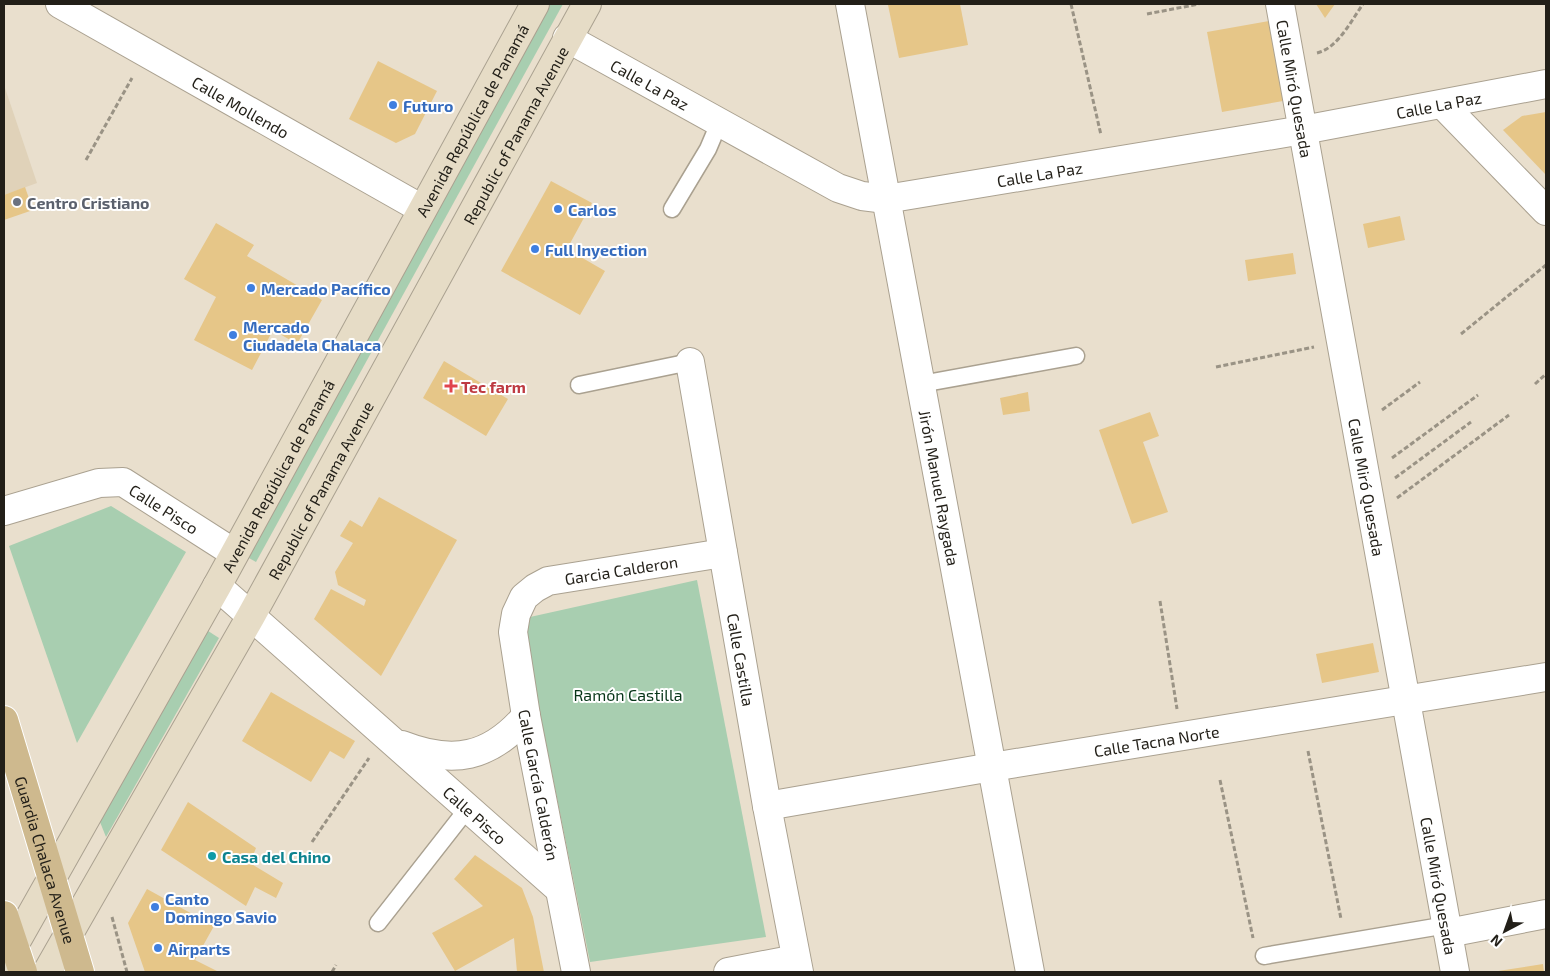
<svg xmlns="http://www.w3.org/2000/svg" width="1550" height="976" font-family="'Exo 2',sans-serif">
  <rect width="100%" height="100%" fill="#e9dfcd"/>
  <polygon fill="#e0d2b9" points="4,85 37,183 4,195"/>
  <g fill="#a8ceb0">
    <polygon points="546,4 563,4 256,562 240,553"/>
    <polygon points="111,506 186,552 77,743 9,546"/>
    <polygon points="697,580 766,937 590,962 521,619"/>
    <polygon points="205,629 219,638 106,837 98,817"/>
  </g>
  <g fill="#e6c688">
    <polygon points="960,4 968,45 899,58 888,5"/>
    <polygon points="1316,4 1335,4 1325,18"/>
    <polygon points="1269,21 1283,101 1222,112 1207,32"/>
    <polygon points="378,61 437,91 415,134 396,143 349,119"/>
    <polygon points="1546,112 1546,175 1503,130 1522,116"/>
    <polygon points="551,181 592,203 567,249 605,271 580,315 501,271"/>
    <polygon points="25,187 33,210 4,220 4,195"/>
    <polygon points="1400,216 1405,240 1368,248 1363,224"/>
    <polygon points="216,223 254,245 247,256 322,300 297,344 273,330 252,370 194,340 216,297 184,279"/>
    <polygon points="1293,253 1296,274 1248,281 1245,260"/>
    <polygon points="444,361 508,399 486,436 423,398"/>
    <polygon points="1028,392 1030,411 1003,415 1000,398"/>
    <polygon points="1150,412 1159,436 1143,442 1168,512 1132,524 1099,430"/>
    <polygon points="379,497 457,540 381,676 314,619 331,589 364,606 366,600 338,585 335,572 353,543 340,536 350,520 362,527"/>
    <polygon points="1373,643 1379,672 1322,683 1316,654"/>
    <polygon points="271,692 355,741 344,759 330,751 311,782 242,741"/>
    <polygon points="188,802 256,848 250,863 283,883 276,898 255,887 246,906 161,850"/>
    <polygon points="475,855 522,888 533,917 544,972 517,972 514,938 455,971 432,933 483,906 454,879"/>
    <polygon points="147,889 214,926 195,960 219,972 145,972 128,923"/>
    <polygon points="1543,964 1544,972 1498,972 1498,971"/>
  </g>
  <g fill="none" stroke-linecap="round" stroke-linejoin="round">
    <defs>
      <g id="service">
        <polyline points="672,209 708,149 719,123"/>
        <polyline points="921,384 1076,356"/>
        <polyline points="579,385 690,362"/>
        <polyline points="378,923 468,808"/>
        <polyline points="1264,956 1447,925"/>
      </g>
      <g id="minor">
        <path id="s1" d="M60 4 422 209"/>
        <path id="s2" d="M850 4 1030 972"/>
        <path id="s3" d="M1280 4 1455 972"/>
        <path id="s4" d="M567 38 838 188 862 196 886 199 1303 130 1546 84"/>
        <polyline points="1443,105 1546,211"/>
        <path id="s5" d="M690 362 767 806 799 972"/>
        <path id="s6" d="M4 511 99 483 123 482 234 553"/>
        <path id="s7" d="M217 586 558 888"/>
        <path d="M402 745C453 765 490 758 526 716"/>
        <path id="s8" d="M767 806 992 767 1546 677"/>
        <polyline points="1448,933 1546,914"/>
        <path id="s9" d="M576 972 526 716 513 632 516 614 524 597 535 588 548 581 723 553"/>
        <polyline points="728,972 796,959"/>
      </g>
      <g id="secondary">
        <path id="s10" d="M4 963 217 586 535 4"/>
        <path id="s11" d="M47 972 251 616 587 4"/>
      </g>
      <g id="primary">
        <path id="s12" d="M4 720 80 972"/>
        <polyline points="4,915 23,972"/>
      </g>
    </defs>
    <use href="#service" stroke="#aaa190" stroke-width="19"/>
    <use href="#minor" stroke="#aaa190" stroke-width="30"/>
    <use href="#secondary" stroke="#aaa190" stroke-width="30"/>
    <use href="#primary" stroke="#fff" stroke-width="30"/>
    <g stroke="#9a9385" stroke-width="3" stroke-dasharray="5 2.5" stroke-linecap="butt">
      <polyline points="1071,4 1101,135"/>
      <polyline points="1147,14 1199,4"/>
      <path d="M1317 53C1338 48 1351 21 1363 4"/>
      <polyline points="86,160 132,78"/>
      <polyline points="1461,334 1546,265"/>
      <polyline points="1216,367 1314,347"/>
      <polyline points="1535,384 1546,374"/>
      <polyline points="1382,410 1420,382"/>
      <polyline points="1392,458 1478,395"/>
      <polyline points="1395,478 1471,422"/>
      <polyline points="1397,498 1509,415"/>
      <polyline points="1160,601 1177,709"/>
      <polyline points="1308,751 1341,919"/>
      <polyline points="1220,780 1253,938"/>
      <polyline points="312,842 369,758"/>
      <polyline points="112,917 127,972"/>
      <polyline points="332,972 336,965"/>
    </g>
    <use href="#service" stroke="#fff" stroke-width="16"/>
    <use href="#minor" stroke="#fff" stroke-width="28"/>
    <use href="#secondary" stroke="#e6dcc6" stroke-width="28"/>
    <use href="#primary" stroke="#ceb98e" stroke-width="28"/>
  </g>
  <g fill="#3f7fe0" stroke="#fff" stroke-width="2">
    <circle cx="393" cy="105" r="5"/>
    <circle cx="558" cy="209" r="5"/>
    <circle cx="535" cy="249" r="5"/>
    <circle cx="251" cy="288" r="5"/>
    <circle cx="233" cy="335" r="5"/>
    <circle cx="155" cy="907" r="5"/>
    <circle cx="158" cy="948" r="5"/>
  </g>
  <circle fill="#6b7280" stroke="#fff" stroke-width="2" cx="17" cy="202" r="5"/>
  <path fill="#e0444e" stroke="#fff" stroke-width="2" d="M448.5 378.5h5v5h5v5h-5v5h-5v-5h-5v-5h5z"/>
  <circle fill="#0f9aa8" stroke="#fff" stroke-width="2" cx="212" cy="856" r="5"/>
  <g text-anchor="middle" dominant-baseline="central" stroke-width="4" stroke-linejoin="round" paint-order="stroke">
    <g font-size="16" fill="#221f18" stroke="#fff">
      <text stroke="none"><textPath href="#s4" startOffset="95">Calle La Paz</textPath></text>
      <text stroke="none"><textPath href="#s3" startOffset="86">Calle Miró Quesada</textPath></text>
      <text stroke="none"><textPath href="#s4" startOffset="920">Calle La Paz</textPath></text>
      <text stroke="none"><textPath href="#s1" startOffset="208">Calle Mollendo</textPath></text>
      <text stroke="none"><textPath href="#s10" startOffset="964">Avenida República de Panamá</textPath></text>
      <text stroke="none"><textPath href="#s11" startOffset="959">Republic of Panama Avenue</textPath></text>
      <text stroke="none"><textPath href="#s4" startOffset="515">Calle La Paz</textPath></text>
      <text stroke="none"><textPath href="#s10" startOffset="559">Avenida República de Panamá</textPath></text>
      <text stroke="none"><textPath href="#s2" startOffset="492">Jirón Manuel Raygada</textPath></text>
      <text stroke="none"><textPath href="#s3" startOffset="491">Calle Miró Quesada</textPath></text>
      <text stroke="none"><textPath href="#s11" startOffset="554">Republic of Panama Avenue</textPath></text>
      <text stroke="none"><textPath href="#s6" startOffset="172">Calle Pisco</textPath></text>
      <text stroke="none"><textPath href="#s9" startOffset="486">Garcia Calderon</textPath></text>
      <text stroke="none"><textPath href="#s5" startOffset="302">Calle Castilla</textPath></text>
      <text stroke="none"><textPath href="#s8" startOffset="395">Calle Tacna Norte</textPath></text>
      <text transform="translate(539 785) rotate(79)">Calle García Calderón</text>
      <text stroke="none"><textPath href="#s7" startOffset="345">Calle Pisco</textPath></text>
      <text stroke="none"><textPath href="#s12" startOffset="146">Guardia Chalaca Avenue</textPath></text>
      <text stroke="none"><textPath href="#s3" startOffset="896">Calle Miró Quesada</textPath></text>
    </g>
    <g font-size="16" font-weight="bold" fill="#366cbe" stroke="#fff" text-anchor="start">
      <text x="403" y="105">Futuro</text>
      <text x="568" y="209">Carlos</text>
      <text x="545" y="249">Full Inyection</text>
      <text x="261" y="288">Mercado Pacífico</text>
      <text x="243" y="326">Mercado<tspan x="243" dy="18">Ciudadela Chalaca</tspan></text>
      <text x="165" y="898">Canto<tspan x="165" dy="18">Domingo Savio</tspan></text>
      <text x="168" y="948">Airparts</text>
    </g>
    <g font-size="16" font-weight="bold" fill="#5b616d" stroke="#fff" text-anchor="start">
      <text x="27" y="202">Centro Cristiano</text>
    </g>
    <g font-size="16" font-weight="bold" fill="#be3a42" stroke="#fff" text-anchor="start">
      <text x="461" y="386">Tec farm</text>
    </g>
    <g font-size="16" fill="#073518" stroke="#fff">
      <text x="628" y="694">Ramón Castilla</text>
    </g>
    <g font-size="16" font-weight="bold" fill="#0d838f" stroke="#fff" text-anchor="start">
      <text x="222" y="856">Casa del Chino</text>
    </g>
  </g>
  <rect width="1550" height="976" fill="none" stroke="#221f18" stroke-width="10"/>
  <g transform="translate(1505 931) rotate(221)" stroke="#ffffff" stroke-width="4" paint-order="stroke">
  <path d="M0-4L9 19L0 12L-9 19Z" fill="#221f18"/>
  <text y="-8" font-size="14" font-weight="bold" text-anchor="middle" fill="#221f18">N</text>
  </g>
</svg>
